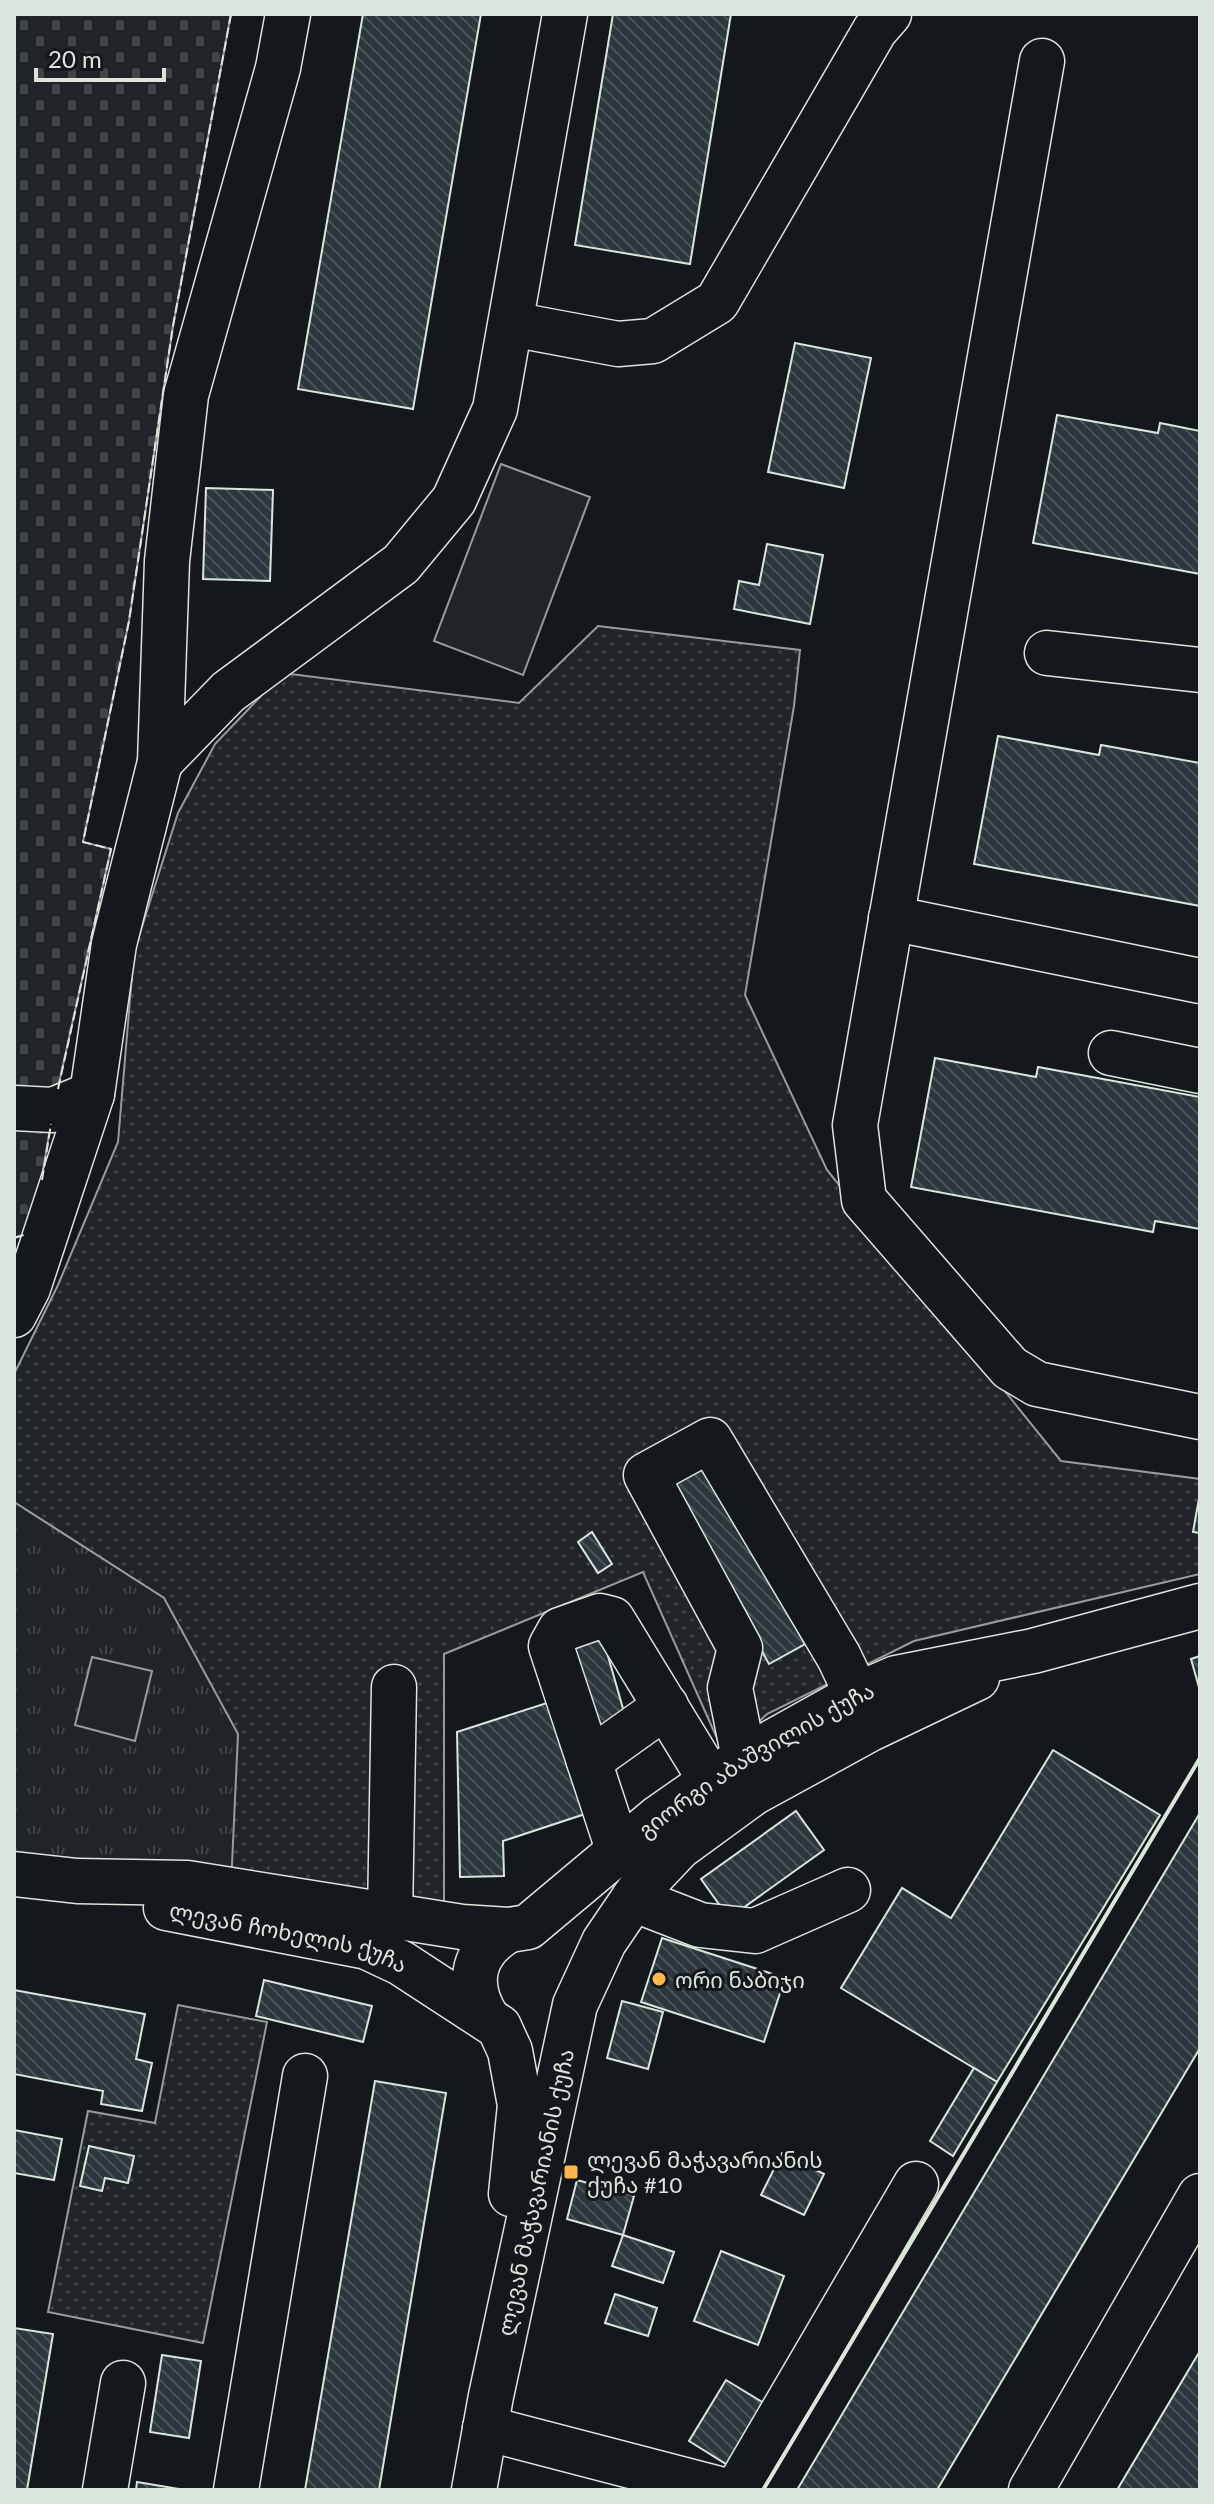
<svg xmlns="http://www.w3.org/2000/svg" width="1214" height="2504" font-family="Lato,'Noto Sans Georgian',sans-serif">
  <defs>
    <pattern id="grass-dots" width="8" height="8" patternUnits="userSpaceOnUse" patternTransform="scale(2)"><rect width="8" height="8" fill="#202428"/><path d="M2 2h.1M6 6h.1" fill="none" stroke="#404447" stroke-width="1.8" stroke-linecap="round"/></pattern>
    <pattern id="cemetery-stones" width="16" height="16" patternUnits="userSpaceOnUse" patternTransform="scale(2)"><rect width="16" height="16" fill="#202428"/><path d="M2 7V4a2 2 0 0 1 4 0v3zM10 15v-3a2 2 0 0 1 4 0v3z" fill="#404447"/></pattern>
    <pattern id="park-tufts" width="24" height="20" patternUnits="userSpaceOnUse" patternTransform="scale(2)"><rect width="24" height="20" fill="#202428"/><path d="M3 7l-1-3M5 7V3M7 7l1-3M15 17l-1-3M17 17v-4M19 17l1-3" fill="none" stroke="#404447"/></pattern>
    <pattern id="building-back-hatch" width="6" height="6" patternUnits="userSpaceOnUse" patternTransform="scale(2)"><rect width="6" height="6" fill="#2c363c"/><path d="M-1 5l2 2M0 0l6 6M5-1l2 2" fill="none" stroke="#4a5358"/></pattern>
  </defs>
  <rect width="100%" height="100%" fill="#14181c"/>
  <g fill="url(#grass-dots)" stroke="#939e99" stroke-width="2">
    <polygon points="598,626 800,650 794,706 745,995 827,1170 1061,1461 1200,1479 1200,1574 914,1641 767,1714 724,1754 643,1572 444,1654 444,1909 231,1886 164,1598 14,1502 14,1374 58,1285 118,1142 134,952 178,813 215,744 283,673 519,703"/>
    <polygon points="178,2005 267,2022 203,2343 48,2312 88,2111 155,2123"/>
  </g>
  <polygon fill="url(#cemetery-stones)" stroke="#939e99" stroke-width="2" points="14,14 231,14 173,326 129,621 83,842 111,849 53,1110 33,1232 14,1238"/>
  <polygon fill="url(#park-tufts)" stroke="#939e99" stroke-width="2" points="14,1502 164,1598 238,1734 231,1886 14,1854"/>
  <g fill="#202428" stroke="#939e99" stroke-width="2">
    <polygon points="501,464 590,497 523,675 434,641"/>
    <polygon points="92,1657 152,1671 135,1741 75,1725"/>
  </g>
  <g fill="url(#building-back-hatch)" stroke="#d8e6dc" stroke-width="2">
    <polygon points="363,14 481,14 413,409 298,389"/>
    <polygon points="613,14 731,14 690,264 575,245"/>
    <polygon points="795,343 871,358 844,488 768,472"/>
    <polygon points="1057,415 1158,433 1160,423 1200,431 1200,574 1033,543"/>
    <polygon points="206,488 273,490 270,581 203,579"/>
    <polygon points="767,544 823,555 810,624 734,609 739,581 759,585"/>
    <polygon points="998,736 1099,755 1101,745 1200,763 1200,906 974,864"/>
    <polygon points="935,1058 1036,1077 1038,1067 1200,1097 1200,1229 1155,1221 1153,1232 911,1187"/>
    <polygon points="703,1459 805,1644 769,1664 667,1479"/>
    <polygon points="1200,1493 1200,1533 1193,1532"/>
    <polygon points="592,1532 612,1564 598,1573 578,1542"/>
    <polygon points="602,1635 628,1726 591,1737 564,1647"/>
    <polygon points="1200,1656 1200,1691 1191,1659"/>
    <polygon points="550,1702 585,1814 503,1841 504,1876 460,1877 457,1732"/>
    <polygon points="1053,1750 1160,1815 997,2082 841,1988 902,1888 951,1918"/>
    <polygon points="796,1811 824,1850 729,1918 701,1879"/>
    <polygon points="1200,1813 1200,2048 937,2490 797,2490"/>
    <polygon points="662,1938 785,1978 764,2042 641,2002"/>
    <polygon points="264,1980 372,2006 363,2042 256,2016"/>
    <polygon points="14,1990 145,2014 136,2059 152,2063 142,2111 101,2104 103,2091 14,2074"/>
    <polygon points="622,2001 663,2012 648,2069 607,2058"/>
    <polygon points="974,2068 997,2082 953,2156 930,2141"/>
    <polygon points="375,2081 446,2093 379,2490 305,2490"/>
    <polygon points="14,2130 62,2139 54,2180 14,2173"/>
    <polygon points="89,2146 134,2156 128,2183 105,2178 102,2191 80,2186"/>
    <polygon points="782,2153 824,2174 804,2215 761,2195"/>
    <polygon points="577,2180 634,2196 623,2235 567,2219"/>
    <polygon points="623,2235 674,2252 663,2283 612,2266"/>
    <polygon points="721,2251 784,2276 758,2345 694,2321"/>
    <polygon points="615,2294 657,2308 648,2336 605,2323"/>
    <polygon points="14,2328 53,2334 27,2490 14,2490"/>
    <polygon points="1200,2351 1200,2490 1117,2490"/>
    <polygon points="162,2355 201,2361 189,2438 150,2432"/>
    <polygon points="726,2380 772,2408 734,2469 689,2441"/>
    <polygon points="137,2482 185,2490 136,2490"/>
  </g>
  <g fill="none" stroke-linecap="round" stroke-linejoin="round">
    <defs>
      <g id="minor">
        <polyline points="1042,61 855,1125 864,1200 1010,1368 1037,1384 1200,1417"/>
        <polyline points="511,324 618,344 653,341 717,302 875,30 889,14"/>
        <polyline points="1047,653 1200,670"/>
        <polyline points="160,762 228,692 401,564 454,500 495,409 565,14"/>
        <polyline points="891,918 1200,981"/>
        <polyline points="1111,1053 1200,1071"/>
        <polyline points="14,1108 53,1110 92,1094"/>
        <polyline points="14,1315 28,1288 92,1094 114,944 160,762 167,561 186,395 278,68 288,14"/>
        <polyline points="744,1758 730,1688 740,1648 646,1475 710,1440 839,1657 857,1695"/>
        <polyline points="589,1761 666,1706"/>
        <polyline points="619,1852 551,1646 560,1630 600,1616 612,1619 711,1781"/>
        <path id="s1" d="M14 1874 77 1881 187 1883 462 1927 509 1930 528 1927 658 1818 744 1758 857 1695 896 1678 1033 1651 1200 1606"/>
        <polyline points="633,1899 700,1925 755,1931 848,1890"/>
        <path id="s2" d="M166 1908 367 1947 401 1963 499 2027 510 2051 520 2105 511 2194"/>
        <polyline points="390,1916 394,1687"/>
        <path d="M487 2018C465 1983 473 1950 509 1930"/>
        <polyline points="485,2428 723,2490"/>
        <polyline points="105,2490 123,2383"/>
        <polyline points="236,2490 305,2076"/>
        <path id="s3" d="M474 2490 491 2396 575 2005 604 1942 642 1886 679 1847 753 1793 870 1729 977 1678"/>
        <polyline points="737,2490 916,2184"/>
        <polyline points="1031,2490 1200,2196"/>
      </g>
    </defs>
    <use href="#minor" stroke="#d8e6dc" stroke-width="47"/>
    <use href="#minor" stroke="#14181c" stroke-width="44"/>
    <g stroke="#d8e6dc" stroke-width="2" stroke-dasharray="10 4" stroke-linecap="butt">
      <polyline points="58,1089 111,849 83,842 129,621 173,326 231,14"/>
      <polyline points="42,1180 51,1124"/>
      <polyline points="14,1238 27,1234"/>
    </g>
    <polyline stroke="#d8e6dc" stroke-width="4" points="763,2490 1200,1758"/>
  </g>
  <g fill="#ffb74d" stroke="#14181c" stroke-width="3">
    <circle cx="659" cy="1979" r="8"/>
    <rect x="563" y="2164" width="16" height="16" rx="4"/>
  </g>
  <g text-anchor="middle" dominant-baseline="central" stroke-width="6" stroke-linejoin="round" paint-order="stroke">
    <g font-size="22" fill="#d8e6dc" stroke="#14181c">
      <text stroke="none"><textPath href="#s1" startOffset="802">გიორგი აბაშვილის ქუჩა</textPath></text>
      <text stroke="none"><textPath href="#s2" startOffset="126">ლევან ჩოხელის ქუჩა</textPath></text>
      <text stroke="none"><textPath href="#s3" startOffset="304">ლევან მაჭავარიანის ქუჩა</textPath></text>
    </g>
    <g font-size="22" fill="#d8e6dc" stroke="#14181c" text-anchor="start">
      <text x="675" y="1979">ორი ნაბიჯი</text>
      <text x="587" y="2159">ლევან მაჭავარიანის<tspan x="587" dy="25">ქუჩა #10</tspan></text>
    </g>
  </g>
  <rect width="1214" height="2504" fill="none" stroke="#d8e6dc" stroke-width="32"/>
  <path d="M36 68v12h128v-12" fill="none" stroke="#d8e6dc" stroke-width="4"/>
  <text x="48" y="68" font-size="24" fill="#d8e6dc" stroke="#14181c" stroke-width="6" paint-order="stroke">20 m</text>
</svg>
